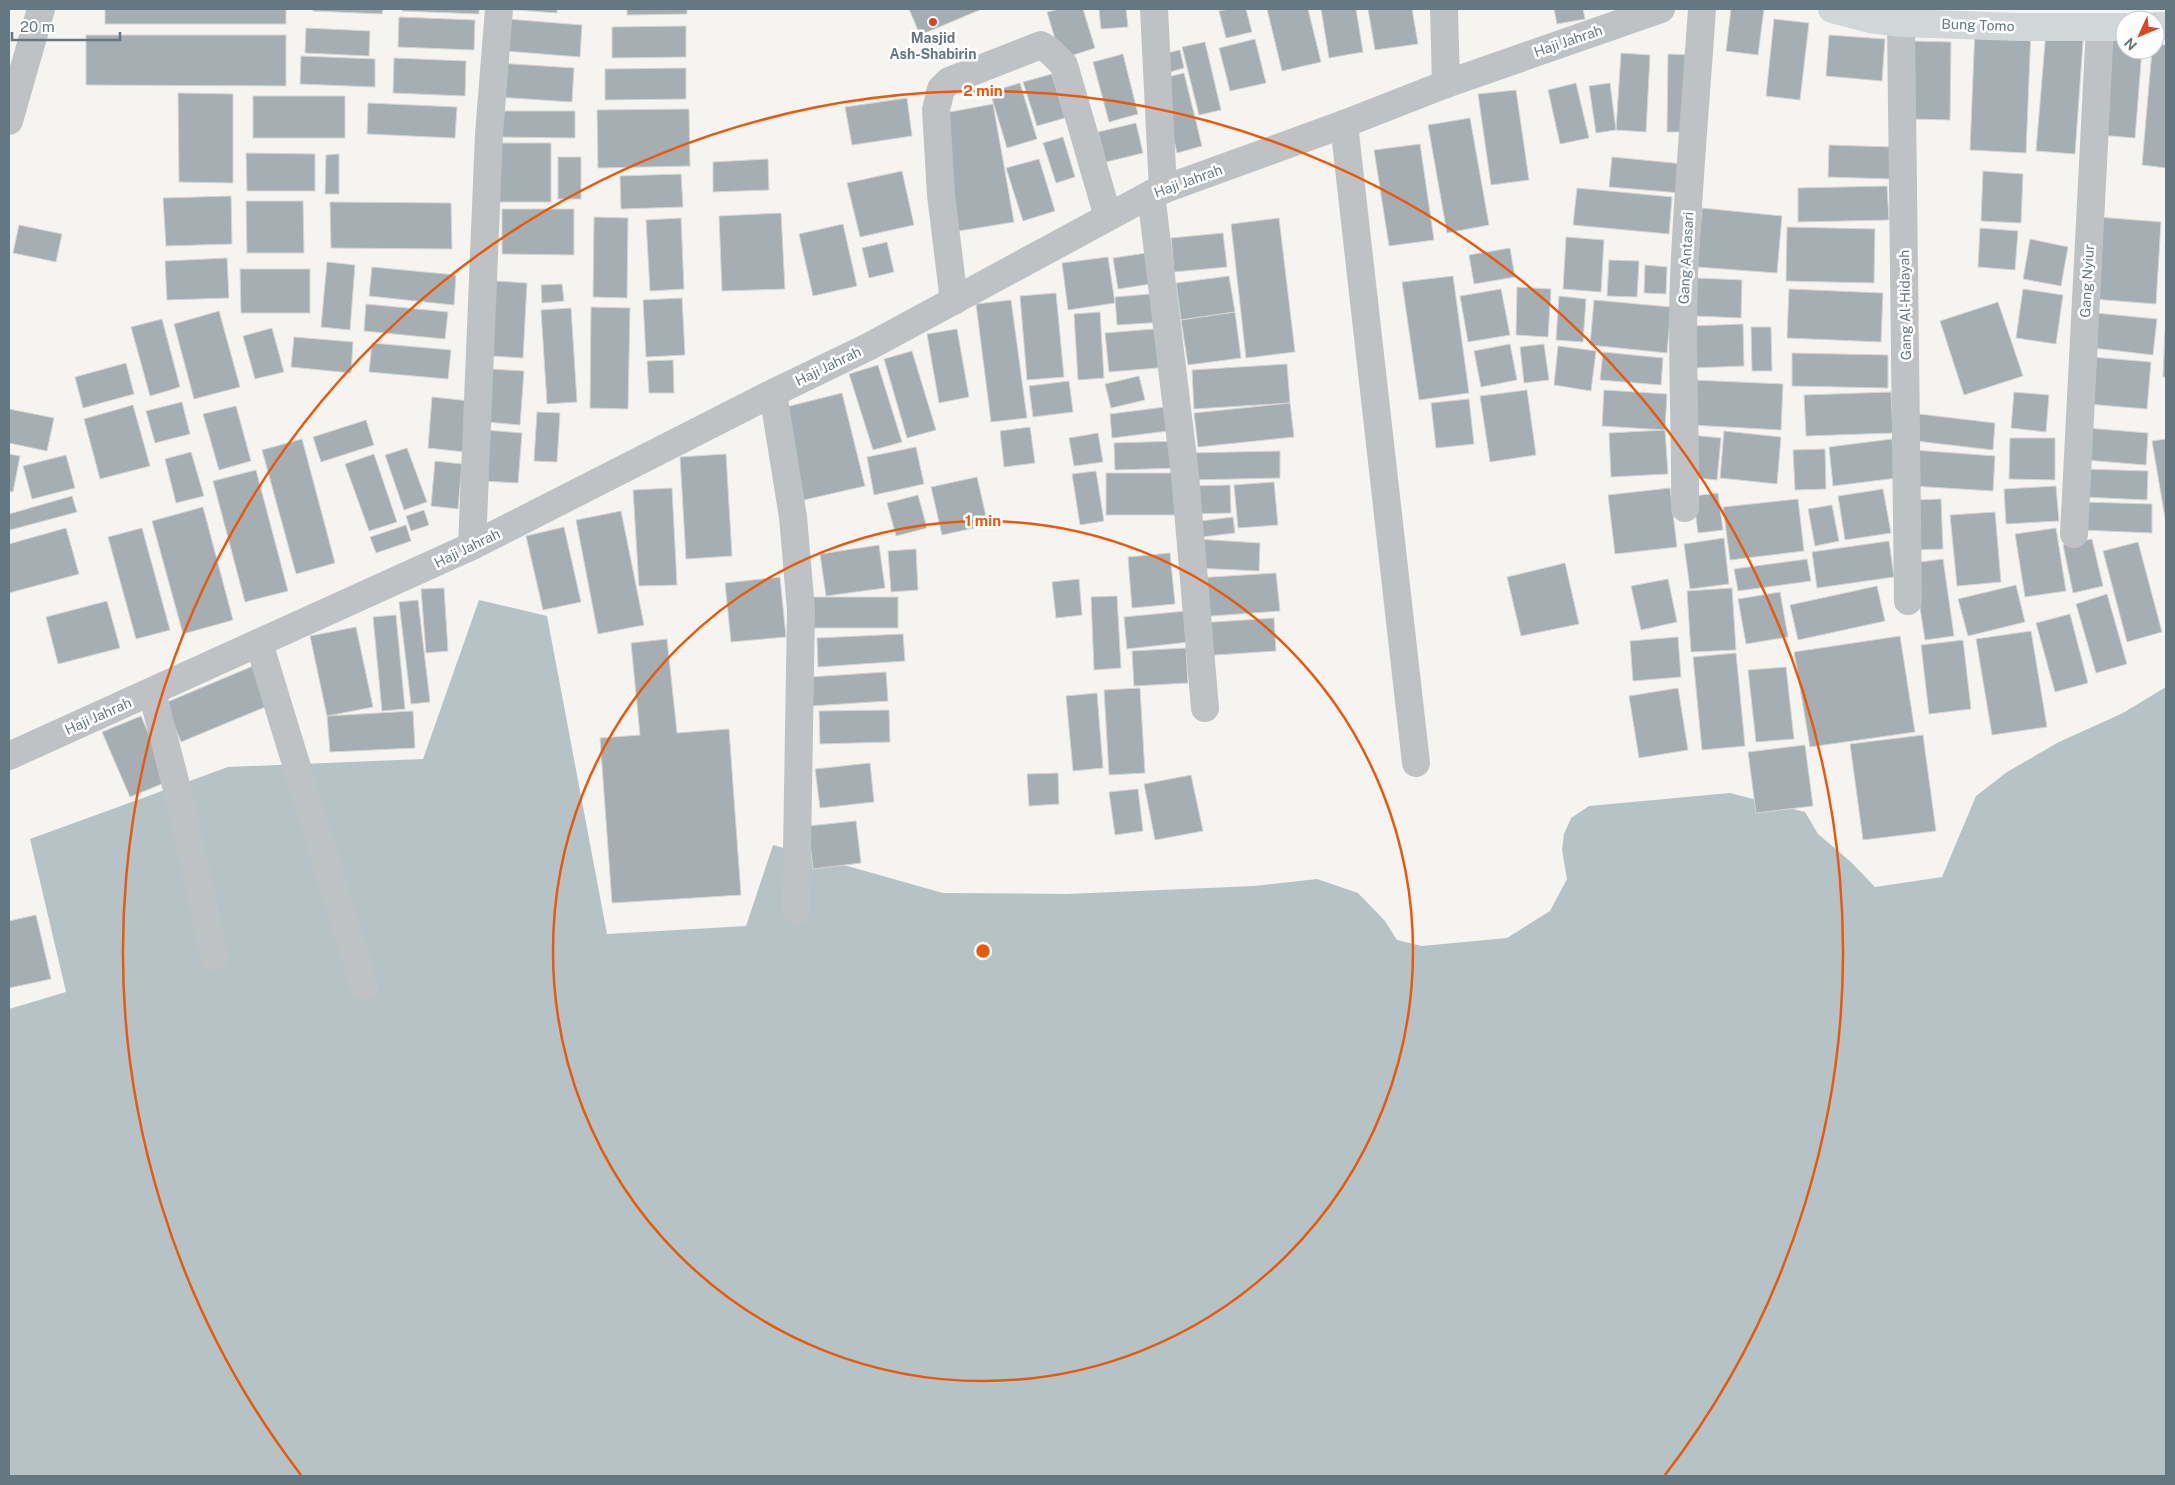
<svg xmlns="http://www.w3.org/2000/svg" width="2175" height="1485" font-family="'Public Sans',sans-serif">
  <rect width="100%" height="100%" fill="#f5f4f1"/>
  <polygon fill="#b6c3c6" points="479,600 547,616 607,934 746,926 773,845 943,893 1067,894 1254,886 1317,879 1358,893 1385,921 1397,940 1422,946 1507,938 1550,911 1567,879 1562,850 1564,834 1571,818 1589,806 1730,793 1805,812 1818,834 1851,862 1875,887 1942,877 1976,796 2007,772 2059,742 2123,713 2166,687 2166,1476 9,1476 9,1009 66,992 30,839 228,767 423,759"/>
  <g fill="#a5aeb2" stroke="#d6d6d4">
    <rect x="105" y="9" width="181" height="15"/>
    <polygon points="313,9 383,9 382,14 313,11"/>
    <polygon points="402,9 479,9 479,14 402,11"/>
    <polygon points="503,9 557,9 557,13"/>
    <polygon points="627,9 687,9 687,14 627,15"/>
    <polygon points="909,9 982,9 920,35"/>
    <polygon points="1060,9 1083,9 1095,48 1061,59 1047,12"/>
    <polygon points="1099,9 1126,9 1128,27 1101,29"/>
    <polygon points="1230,9 1246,9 1252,32 1226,38 1219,11"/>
    <polygon points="1267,9 1308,9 1321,62 1282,71"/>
    <polygon points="1321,9 1356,9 1363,52 1329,58"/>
    <polygon points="1368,9 1412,9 1418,44 1375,50"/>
    <polygon points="1554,9 1583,9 1585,19 1557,24"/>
    <polygon points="1731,9 1764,9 1758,55 1726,51"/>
    <polygon points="399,17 475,20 474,50 398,47"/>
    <polygon points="507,19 582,25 580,57 505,51"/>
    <polygon points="1774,19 1809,23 1800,100 1766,96"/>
    <polygon points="686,26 686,57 612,58 612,27"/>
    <polygon points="1975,27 2031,29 2026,153 1970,150"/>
    <polygon points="306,28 370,31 369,56 305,53"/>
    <polygon points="2084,28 2075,154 2036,151 2046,31"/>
    <polygon points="86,35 286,35 286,86 86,85"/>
    <polygon points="1829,35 1885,39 1882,81 1826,76"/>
    <polygon points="2107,37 2125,38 2125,50 2142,50 2135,138 2099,135"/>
    <polygon points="1255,39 1266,83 1230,91 1219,48"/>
    <polygon points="1913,41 1951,42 1950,120 1911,119"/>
    <polygon points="1205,42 1221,110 1199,115 1182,47"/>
    <polygon points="2155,44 2166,45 2166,168 2142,165 2152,50 2155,50"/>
    <polygon points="1180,50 1184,68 1163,74 1158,55"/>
    <polygon points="1621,53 1650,55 1646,132 1616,130"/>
    <polygon points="1123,54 1138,114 1109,122 1093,62"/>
    <polygon points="1668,54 1692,55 1690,132 1667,132"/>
    <polygon points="301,56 375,59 375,87 300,84"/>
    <polygon points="394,58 466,61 465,96 393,93"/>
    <polygon points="498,63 574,68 572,102 496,97"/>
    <polygon points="686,68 686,99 605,100 605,69"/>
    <polygon points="1184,73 1202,146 1177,153 1159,79"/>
    <polygon points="1052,74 1065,118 1037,126 1023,82"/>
    <polygon points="1020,83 1037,139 1007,148 990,92"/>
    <polygon points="1576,83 1589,138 1560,144 1548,90"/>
    <polygon points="1610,83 1616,130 1596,133 1589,86"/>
    <polygon points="1516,90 1529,180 1491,185 1478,94"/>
    <polygon points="178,93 233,94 233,183 179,182"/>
    <rect x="253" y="96" width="92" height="42"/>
    <polygon points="907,98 912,136 852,145 845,107"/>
    <polygon points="368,103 457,107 455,138 367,134"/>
    <polygon points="993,104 1014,222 959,231 939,114"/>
    <polygon points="689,109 690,166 598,168 597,110"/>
    <polygon points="497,111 575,111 575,138 497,137"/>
    <polygon points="1470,118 1489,225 1447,233 1428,125"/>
    <polygon points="1136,123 1143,153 1106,162 1098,132"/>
    <polygon points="1063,137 1075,177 1056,183 1043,143"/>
    <rect x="497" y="143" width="54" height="59"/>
    <polygon points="1420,144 1434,240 1389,246 1374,150"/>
    <polygon points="1829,145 1892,147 1891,179 1828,177"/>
    <polygon points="246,153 315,154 315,191 247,191"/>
    <polygon points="339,154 339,194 325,194 326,155"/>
    <rect x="558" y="157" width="23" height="42"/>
    <polygon points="1612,157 1684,164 1681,193 1609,187"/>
    <polygon points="768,159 769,190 713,192 713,162"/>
    <polygon points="1039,159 1055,211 1023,221 1006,168"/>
    <polygon points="902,171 914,225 860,237 847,183"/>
    <polygon points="1983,171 2023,174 2021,223 1981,221"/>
    <polygon points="681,174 683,207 621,209 620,176"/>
    <polygon points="1887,186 1889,220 1798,222 1798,188"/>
    <polygon points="1577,188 1672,197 1669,234 1573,225"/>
    <polygon points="231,196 232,244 166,246 163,198"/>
    <polygon points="246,201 303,201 304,253 247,253"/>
    <polygon points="330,202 451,203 452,249 331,248"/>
    <polygon points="1702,208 1782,216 1777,273 1697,267"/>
    <polygon points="502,209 574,209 574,255 502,254"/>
    <polygon points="781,213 785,289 722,291 719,216"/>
    <polygon points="594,217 628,218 627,298 593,297"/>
    <polygon points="2098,217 2161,222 2156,304 2092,299"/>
    <polygon points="681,218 684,289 650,291 646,220"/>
    <polygon points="1279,218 1295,352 1246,358 1231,224"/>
    <polygon points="843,224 857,286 813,296 799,234"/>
    <polygon points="19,225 62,234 56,262 13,253"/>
    <polygon points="1787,227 1875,229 1874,283 1786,281"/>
    <polygon points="1980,228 2018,231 2015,270 1978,267"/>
    <polygon points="1223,233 1227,267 1174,272 1171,238"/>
    <polygon points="1566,237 1604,240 1601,292 1563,289"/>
    <polygon points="2030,239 2068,247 2061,286 2023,279"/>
    <polygon points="887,242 894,272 869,278 862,248"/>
    <polygon points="1510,248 1515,277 1474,284 1469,255"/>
    <polygon points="1153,252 1157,283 1118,289 1113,258"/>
    <polygon points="1108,257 1115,303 1068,310 1062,263"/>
    <polygon points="227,258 229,298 167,300 165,261"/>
    <polygon points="1609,260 1639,261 1637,297 1607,296"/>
    <polygon points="327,262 355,265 350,330 321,327"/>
    <polygon points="1645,265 1667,267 1666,294 1644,293"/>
    <polygon points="372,267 456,275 454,305 369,296"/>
    <polygon points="240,269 310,269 310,313 241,313"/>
    <polygon points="1229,276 1235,312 1181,320 1176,283"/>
    <polygon points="1453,276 1469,393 1419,400 1402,282"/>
    <polygon points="1697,278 1742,280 1741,318 1696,316"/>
    <polygon points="496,281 527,283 523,358 491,356"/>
    <polygon points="562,284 564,301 542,303 541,285"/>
    <polygon points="1517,287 1551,289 1548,337 1516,335"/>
    <polygon points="1501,289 1510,335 1468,342 1460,296"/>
    <polygon points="1789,289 1883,293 1881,342 1787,338"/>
    <polygon points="2023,289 2063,295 2056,344 2016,338"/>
    <polygon points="1056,293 1064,377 1027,380 1020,296"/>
    <polygon points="1162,293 1164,322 1117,325 1115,297"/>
    <polygon points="1559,296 1586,299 1583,342 1556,340"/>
    <polygon points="682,298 685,355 646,357 643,300"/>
    <polygon points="1011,300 1027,418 991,422 976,304"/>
    <polygon points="1594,300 1671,307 1667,353 1590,345"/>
    <polygon points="1998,302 2023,376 1964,395 1940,321"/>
    <polygon points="366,304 448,312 445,339 364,331"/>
    <polygon points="591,307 630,308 628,409 590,408"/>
    <polygon points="571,308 577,402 547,404 541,310"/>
    <polygon points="219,311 240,387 194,399 174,324"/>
    <polygon points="1100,312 1104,378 1078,380 1074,314"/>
    <polygon points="1235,312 1241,358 1188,365 1181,320"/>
    <polygon points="2096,313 2157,319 2153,355 2093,348"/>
    <polygon points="162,319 180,387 150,396 131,327"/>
    <polygon points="1743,324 1744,366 1692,368 1691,326"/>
    <polygon points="1751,327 1771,327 1772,371 1752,371"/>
    <polygon points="272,328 284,372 255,379 243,336"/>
    <polygon points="1166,328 1169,367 1109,372 1105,333"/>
    <polygon points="957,329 969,397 939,403 927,334"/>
    <polygon points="2165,330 2166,330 2166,377 2163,377"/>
    <polygon points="294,337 353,342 351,373 291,367"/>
    <polygon points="372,343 451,350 448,379 369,372"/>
    <polygon points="1510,344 1517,380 1481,387 1474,351"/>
    <polygon points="1544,344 1549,380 1524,383 1520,347"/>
    <polygon points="1558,346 1596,351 1591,391 1554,385"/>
    <polygon points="912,351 936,430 907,438 884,359"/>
    <polygon points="1603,352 1663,358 1661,385 1600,380"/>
    <polygon points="1792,353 1888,355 1888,388 1792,386"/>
    <polygon points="2091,357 2151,362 2147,409 2087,404"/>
    <polygon points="673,360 674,393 649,393 647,361"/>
    <polygon points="126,363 134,394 83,408 75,377"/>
    <polygon points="1287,364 1290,403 1194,409 1192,370"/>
    <polygon points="878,365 902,442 873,450 849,374"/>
    <polygon points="490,369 524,371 520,425 487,422"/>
    <polygon points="1139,376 1145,400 1111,408 1105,384"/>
    <polygon points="1693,380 1783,384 1781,430 1691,425"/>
    <polygon points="1069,381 1073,412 1033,417 1029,386"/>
    <polygon points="1527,390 1536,455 1490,462 1480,396"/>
    <polygon points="1604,390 1667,394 1665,430 1602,426"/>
    <polygon points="1891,392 1893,433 1806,436 1804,395"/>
    <polygon points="2014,392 2049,395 2046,432 2011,428"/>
    <polygon points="842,393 865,486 804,500 782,408"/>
    <polygon points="432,397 470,401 465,452 428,448"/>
    <polygon points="1469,399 1474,444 1436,448 1431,403"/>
    <polygon points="182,402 190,434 155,443 146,411"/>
    <polygon points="1290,403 1294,437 1198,447 1194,413"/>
    <polygon points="133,405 150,466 100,479 84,419"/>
    <polygon points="236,406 251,461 219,470 203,414"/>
    <polygon points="1173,406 1176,430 1112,438 1110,414"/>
    <polygon points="9,409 54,418 47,451 9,443"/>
    <polygon points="537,412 560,413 557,462 534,461"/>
    <polygon points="1919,414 1995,423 1993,450 1916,441"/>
    <polygon points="366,420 374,445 321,462 313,437"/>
    <polygon points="1030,427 1035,463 1004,467 1000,431"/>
    <polygon points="2087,428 2148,433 2146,465 2085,460"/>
    <polygon points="485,430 522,433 518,483 482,481"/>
    <polygon points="1665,430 1668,474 1611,477 1609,433"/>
    <polygon points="1724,431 1781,437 1777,484 1720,478"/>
    <polygon points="1098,433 1103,462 1074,466 1069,438"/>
    <polygon points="1691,435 1721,438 1717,480 1687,477"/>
    <polygon points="2010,438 2055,438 2055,480 2009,479"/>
    <polygon points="302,439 335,563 296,574 262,450"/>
    <polygon points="1892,439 1897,478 1833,486 1829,447"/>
    <polygon points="2166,439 2166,524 2152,441"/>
    <polygon points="1178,441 1179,468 1115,470 1114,443"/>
    <polygon points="916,447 924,484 874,495 867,457"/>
    <polygon points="407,448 427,502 404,510 385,455"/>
    <polygon points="1825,449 1826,489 1795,490 1793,450"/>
    <polygon points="1914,450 1995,456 1993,491 1912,486"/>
    <polygon points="1280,451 1280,478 1189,480 1188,453"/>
    <polygon points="191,452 204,496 176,503 165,459"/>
    <polygon points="9,454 20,456 13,492 9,491"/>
    <polygon points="374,454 397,522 369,531 345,464"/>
    <polygon points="726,454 732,556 686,559 680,457"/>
    <polygon points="66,455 75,488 32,499 23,466"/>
    <polygon points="435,461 462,464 458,509 431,506"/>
    <polygon points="2085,469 2148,471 2147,500 2084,497"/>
    <polygon points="256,470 288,591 245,602 213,481"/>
    <polygon points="1096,471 1104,521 1080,525 1072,474"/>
    <polygon points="1106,473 1174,473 1175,515 1106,515"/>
    <polygon points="977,477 988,525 942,535 931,487"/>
    <polygon points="1274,482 1278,525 1238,528 1234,485"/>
    <polygon points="1230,485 1231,513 1190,514 1190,486"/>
    <polygon points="2056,486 2059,521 2006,524 2004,489"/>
    <polygon points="672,488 677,585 639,586 633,490"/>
    <polygon points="1670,488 1677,547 1615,554 1608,495"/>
    <polygon points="1883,489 1891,533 1845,540 1838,496"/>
    <polygon points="1718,493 1723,530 1698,533 1693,496"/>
    <polygon points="918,495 927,528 896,536 887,503"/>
    <polygon points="72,496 77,512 10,530 9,514"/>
    <polygon points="1798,499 1804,551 1730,560 1723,507"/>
    <polygon points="1941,499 1943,549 1914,550 1912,500"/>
    <polygon points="2082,502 2152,504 2152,533 2082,530"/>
    <polygon points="1832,505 1839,541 1815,546 1808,509"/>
    <polygon points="203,507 233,620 183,634 152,521"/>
    <polygon points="424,510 429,525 411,531 406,516"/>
    <polygon points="621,511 644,625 598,634 576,520"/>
    <polygon points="1995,512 2001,582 1957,586 1950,515"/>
    <polygon points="1233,517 1235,533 1193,538 1192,522"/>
    <polygon points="406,525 411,541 376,553 370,537"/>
    <polygon points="564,527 581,602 543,610 526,536"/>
    <polygon points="66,528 79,574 9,593 9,544"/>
    <polygon points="142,528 170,630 136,639 108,537"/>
    <polygon points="2056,528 2066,591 2025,597 2015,534"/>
    <polygon points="1724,538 1729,584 1690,589 1684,544"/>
    <polygon points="1196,539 1260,543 1259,571 1195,568"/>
    <polygon points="2092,539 2103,586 2073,593 2063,545"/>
    <polygon points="1889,541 1894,577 1817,588 1812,552"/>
    <polygon points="2138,542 2162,632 2127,642 2103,551"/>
    <polygon points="879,545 885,588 826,596 820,554"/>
    <polygon points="916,549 918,590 891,592 888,551"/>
    <polygon points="1170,553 1175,604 1132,608 1128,557"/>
    <polygon points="1807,559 1811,581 1738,591 1734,569"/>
    <polygon points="1943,559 1954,636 1925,640 1913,563"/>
    <polygon points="1565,563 1579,624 1521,636 1507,577"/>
    <polygon points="1276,573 1280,611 1199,617 1196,578"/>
    <polygon points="780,577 786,637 731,642 725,583"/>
    <polygon points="1079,579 1082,615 1056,618 1052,582"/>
    <polygon points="1668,579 1677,622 1641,630 1631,586"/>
    <polygon points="2016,585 2025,622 1968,636 1958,599"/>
    <polygon points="1877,586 1885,621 1798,640 1790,605"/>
    <polygon points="444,588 448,651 426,653 421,589"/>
    <polygon points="1732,588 1736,650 1691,652 1687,591"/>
    <polygon points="1780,592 1788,637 1746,644 1738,599"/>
    <polygon points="2107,594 2127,664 2096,673 2076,604"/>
    <polygon points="1117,596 1121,668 1094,670 1091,597"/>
    <rect x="809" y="597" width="89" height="31"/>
    <polygon points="418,600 430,702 411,704 399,602"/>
    <polygon points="107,601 120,648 58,664 46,617"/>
    <polygon points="1186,611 1189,642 1127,649 1124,617"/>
    <polygon points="2070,614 2088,683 2055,692 2036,623"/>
    <polygon points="396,615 405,709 382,711 373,617"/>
    <polygon points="1274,618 1276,651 1201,656 1199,623"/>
    <polygon points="356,627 373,707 327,716 310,636"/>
    <polygon points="2031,631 2047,727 1992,735 1976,639"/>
    <polygon points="903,634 905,661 818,667 817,638"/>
    <polygon points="1900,636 1915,732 1810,747 1794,652"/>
    <polygon points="1678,637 1681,677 1633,681 1630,641"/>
    <polygon points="667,639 677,733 729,729 741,895 612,903 600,738 640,735 631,643"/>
    <polygon points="1963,640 1971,709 1929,714 1921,645"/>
    <polygon points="1186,648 1188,683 1134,686 1132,651"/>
    <polygon points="1736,653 1745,746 1702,750 1693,657"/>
    <polygon points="253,666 270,705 181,742 165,703"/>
    <polygon points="1786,667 1794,739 1756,742 1748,670"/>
    <polygon points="886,672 888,701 811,706 809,677"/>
    <polygon points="1140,688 1145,773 1109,775 1104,690"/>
    <polygon points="1678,688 1688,750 1639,758 1629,696"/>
    <polygon points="1097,693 1103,768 1073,771 1066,696"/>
    <polygon points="889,710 890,742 820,744 819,711"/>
    <polygon points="413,711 415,748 330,752 327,716"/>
    <polygon points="141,716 169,781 130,797 102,732"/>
    <polygon points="1923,735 1936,831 1863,840 1850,744"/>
    <polygon points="1805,745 1813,806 1756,813 1748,752"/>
    <polygon points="870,763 874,802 820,808 815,769"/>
    <polygon points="1058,773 1059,804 1029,806 1027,774"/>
    <polygon points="1191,775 1203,831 1155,840 1144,784"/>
    <polygon points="1138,789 1143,831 1115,835 1109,792"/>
    <polygon points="856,821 861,863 813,869 808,826"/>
    <polygon points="36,915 51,979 9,988 9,921"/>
  </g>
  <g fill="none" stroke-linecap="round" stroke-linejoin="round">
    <g stroke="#bec2c5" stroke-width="28">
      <polyline points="1154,9 1163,190"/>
      <polyline points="1444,9 1446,84"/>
      <polyline points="1903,9 1901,23 1908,601"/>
      <polyline points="9,121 41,9"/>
      <polyline points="1344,124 1416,763"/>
      <polyline points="1151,194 1185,475 1205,708"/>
      <polyline points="954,301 941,195 936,110 941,89 949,81 1041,45 1051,52 1064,65 1108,217"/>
      <polyline points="773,393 793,517 801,610 796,911"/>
      <path d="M1685 508C1686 431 1681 354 1684 277 1688 187 1696 98 1702 9"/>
      <polyline points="2074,534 2100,27"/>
      <polyline points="472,546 489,134 499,9"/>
      <polyline points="259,643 364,986"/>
      <polyline points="152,692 185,820 214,957"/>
      <polyline points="9,756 472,546 773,393 870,346 1151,194 1344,124 1446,84 1661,9"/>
    </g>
    <g stroke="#d1d6d9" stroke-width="28">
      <polyline points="1832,9 1870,19 1901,23 2020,27 2125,27"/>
      <polyline points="2155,26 2166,26"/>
    </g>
  </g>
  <g fill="none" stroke="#e8590c" stroke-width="2.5">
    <circle cx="983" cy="951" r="430"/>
    <path d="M301 1475A860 860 0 1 1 1665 1475"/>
  </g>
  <circle fill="#db462a" stroke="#fff" stroke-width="2" cx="933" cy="22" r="5"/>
  <g text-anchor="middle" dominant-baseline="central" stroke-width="5" stroke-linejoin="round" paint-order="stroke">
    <g font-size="14" fill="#657781" stroke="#fff">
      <text transform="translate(1978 25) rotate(2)">Bung Tomo</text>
      <text transform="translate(1568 41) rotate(-19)">Haji Jahrah</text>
      <text transform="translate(1188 181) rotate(-20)">Haji Jahrah</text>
      <text transform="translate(1686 258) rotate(-87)">Gang Antasari</text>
      <text transform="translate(2087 281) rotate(-87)">Gang Nyiur</text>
      <text transform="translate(1905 305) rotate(-91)">Gang Al-Hidayah</text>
      <text transform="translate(828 366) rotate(-26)">Haji Jahrah</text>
      <text transform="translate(467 548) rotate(-26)">Haji Jahrah</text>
      <text transform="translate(98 716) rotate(-24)">Haji Jahrah</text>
    </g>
    <g font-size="14" font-weight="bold" fill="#657781" stroke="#fff">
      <text x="933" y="38">Masjid<tspan x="933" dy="16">Ash-Shabirin</tspan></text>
    </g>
  </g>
  <circle cx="983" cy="951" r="8" fill="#e8590c" stroke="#fff" stroke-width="2.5"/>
  <g font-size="15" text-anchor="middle" font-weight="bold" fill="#e8590c" stroke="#fff" stroke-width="5" stroke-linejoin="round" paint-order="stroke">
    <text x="983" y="96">2 min</text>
    <text x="983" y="526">1 min</text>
  </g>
  <rect width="2175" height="1485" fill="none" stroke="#657781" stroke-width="20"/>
  <g transform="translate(2140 35) rotate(226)"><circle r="24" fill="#ffffff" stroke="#c1c9cd"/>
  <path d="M0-4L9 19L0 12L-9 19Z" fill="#db462a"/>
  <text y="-8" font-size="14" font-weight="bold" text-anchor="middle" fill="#657781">N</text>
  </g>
  <path d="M12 32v8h108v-8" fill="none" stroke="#657781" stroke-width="2.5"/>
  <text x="20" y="32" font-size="15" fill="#657781" stroke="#ffffff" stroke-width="4" paint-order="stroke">20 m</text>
</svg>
